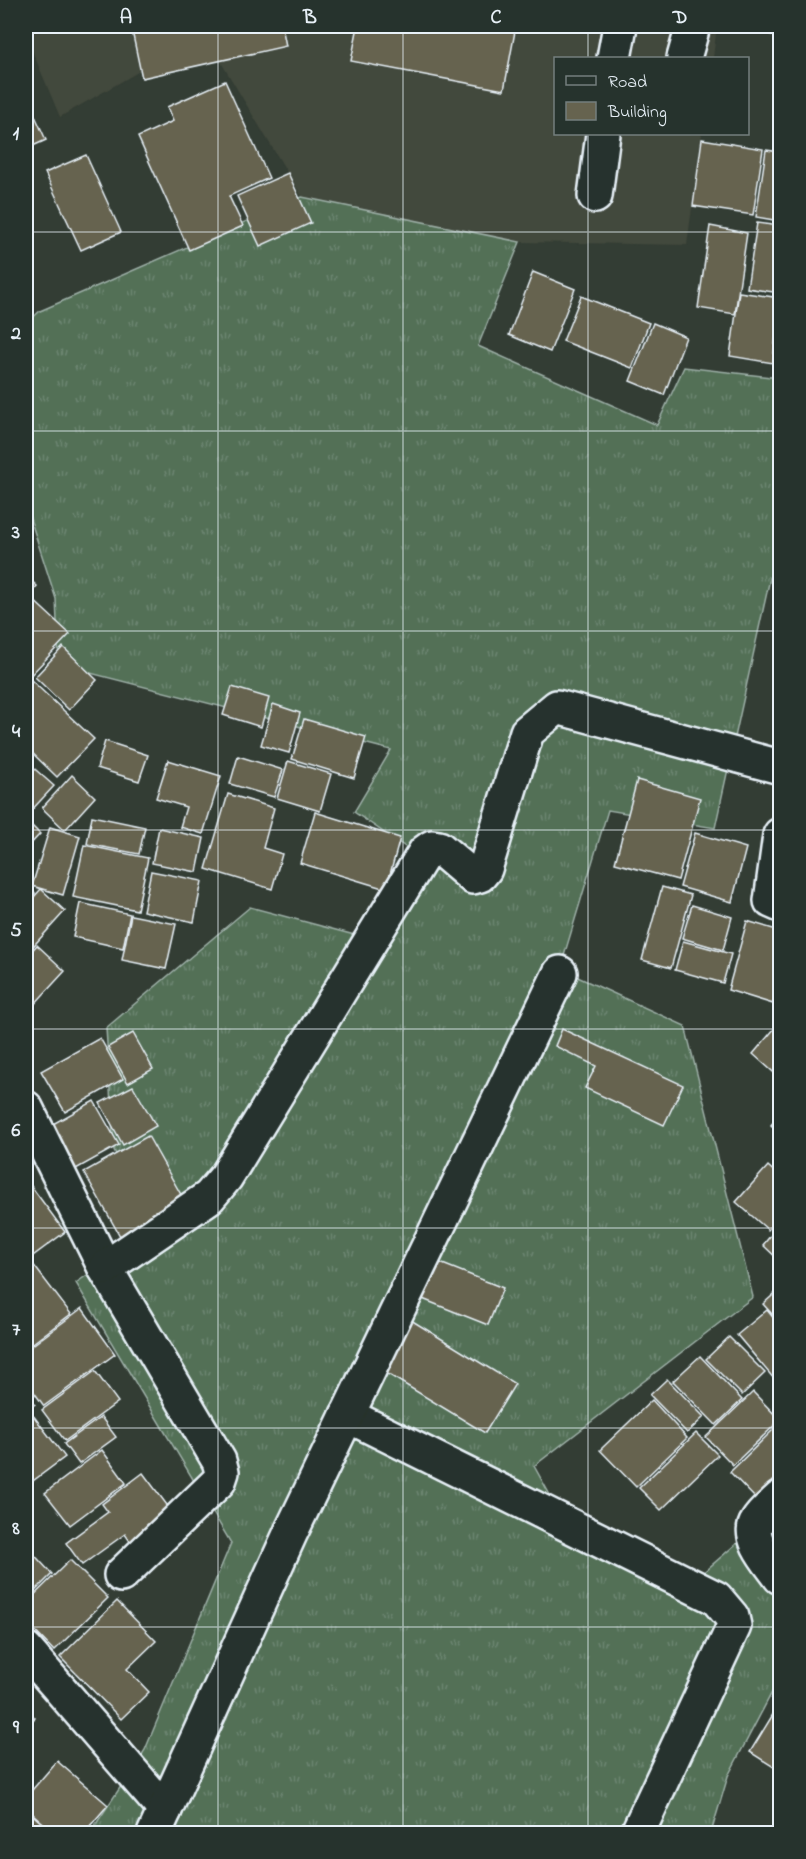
<svg xmlns="http://www.w3.org/2000/svg" width="806" height="1859" font-family="'Indie Flower',sans-serif">
  <defs>
    <pattern id="grass-tufts" width="24" height="20" patternUnits="userSpaceOnUse" patternTransform="scale(1.5)"><rect width="24" height="20" fill="#537057"/><path d="M3 7l-1-3M5 7V3M7 7l1-3M15 17l-1-3M17 17v-4M19 17l1-3" fill="none" stroke="#6c8570"/></pattern>
  </defs>
  <rect width="100%" height="100%" fill="#333d34"/>
  <filter id="ink" filterUnits="userSpaceOnUse"><feTurbulence type="fractalNoise" baseFrequency=".0167" numOctaves="2"/><feDisplacementMap in="SourceGraphic" scale="12" xChannelSelector="R" yChannelSelector="G"/><feConvolveMatrix kernelMatrix="1 2 1 2 8 2 1 2 1" color-interpolation-filters="sRGB"/></filter>
  <g filter="url(#ink)">
    <polygon fill="#42483c" points="26,26 717,26 713,58 556,58 556,134 702,134 687,245 520,242 302,197 204,34 60,117 26,36"/>
    <polygon fill="url(#grass-tufts)" stroke="#9eb0a8" stroke-width="1.5" points="302,197 520,242 478,346 657,425 684,367 780,378 780,533 715,828 608,810 560,969 685,1026 753,1297 534,1466 560,1513 699,1576 780,1506 780,1677 728,1776 711,1833 90,1833 145,1750 231,1543 76,1283 151,1230 114,1150 106,1028 250,907 377,941 417,855 354,812 391,750 59,665 56,599 26,506 26,324 40,311"/>
    <g fill="#66634f" stroke="#e8f1f8" stroke-width="1.5">
      <polygon points="131,26 282,26 286,46 142,78"/>
      <polygon points="358,26 516,26 504,90 351,61"/>
      <polygon points="716,26 780,26 780,36"/>
      <polygon points="225,81 269,178 229,196 243,226 189,250 138,137 173,121 167,107"/>
      <polygon points="26,96 46,140 26,149"/>
      <polygon points="702,139 763,149 753,215 693,206"/>
      <polygon points="766,150 780,152 780,221 756,217"/>
      <polygon points="86,155 121,232 81,250 45,173"/>
      <polygon points="288,173 311,223 260,246 237,196"/>
      <polygon points="757,223 780,226 780,293 747,288"/>
      <polygon points="710,226 747,233 735,314 698,308"/>
      <polygon points="533,272 575,289 550,352 509,335"/>
      <polygon points="739,292 780,298 773,363 730,356"/>
      <polygon points="581,296 649,323 632,368 563,341"/>
      <polygon points="653,323 686,337 664,395 630,381"/>
      <polygon points="26,576 37,586 26,599"/>
      <polygon points="30,597 70,634 26,680 26,602"/>
      <polygon points="63,647 97,680 69,710 35,677"/>
      <polygon points="31,680 94,739 57,777 26,747 26,686"/>
      <polygon points="232,687 269,698 261,727 223,715"/>
      <polygon points="273,704 300,713 289,753 261,745"/>
      <polygon points="304,719 366,737 354,778 292,759"/>
      <polygon points="105,741 148,755 139,781 97,768"/>
      <polygon points="238,756 283,770 274,797 230,784"/>
      <polygon points="168,760 221,776 203,834 180,827 186,807 156,798"/>
      <polygon points="288,761 331,774 320,811 277,798"/>
      <polygon points="28,763 54,786 28,814 26,766"/>
      <polygon points="72,775 95,797 65,830 42,808"/>
      <polygon points="637,780 700,798 678,880 615,863"/>
      <polygon points="228,794 274,808 263,848 282,854 272,889 206,869"/>
      <polygon points="315,812 400,838 386,889 300,863"/>
      <polygon points="92,816 145,827 139,854 87,844"/>
      <polygon points="26,820 40,834 26,849"/>
      <polygon points="50,827 80,836 63,895 32,886"/>
      <polygon points="159,828 204,838 197,872 152,863"/>
      <polygon points="695,833 746,848 732,902 680,887"/>
      <polygon points="84,845 148,858 137,910 73,897"/>
      <polygon points="151,871 202,881 194,922 143,911"/>
      <polygon points="26,884 35,893 26,904"/>
      <polygon points="662,887 691,895 671,968 642,960"/>
      <polygon points="41,889 65,911 26,954 26,906"/>
      <polygon points="80,903 130,914 123,948 73,937"/>
      <polygon points="692,905 732,917 723,950 682,938"/>
      <polygon points="131,915 176,924 166,969 122,960"/>
      <polygon points="747,921 780,931 780,978 773,1004 728,990"/>
      <polygon points="683,941 731,954 723,983 675,970"/>
      <polygon points="37,945 65,971 31,1008 26,1003 26,957"/>
      <polygon points="780,1022 780,1078 753,1054"/>
      <polygon points="562,1029 683,1085 664,1125 585,1088 596,1066 555,1046"/>
      <polygon points="133,1033 153,1069 128,1083 108,1047"/>
      <polygon points="100,1038 123,1079 65,1112 41,1071"/>
      <polygon points="133,1086 156,1126 123,1145 100,1103"/>
      <polygon points="94,1101 119,1145 76,1169 51,1125"/>
      <polygon points="780,1114 780,1134 771,1125"/>
      <polygon points="148,1136 184,1200 120,1236 84,1172"/>
      <polygon points="768,1166 780,1177 780,1215 768,1230 736,1202"/>
      <polygon points="31,1186 65,1232 26,1261 26,1190"/>
      <polygon points="780,1224 780,1261 763,1245"/>
      <polygon points="430,1259 503,1288 488,1325 415,1296"/>
      <polygon points="32,1263 71,1314 29,1346 26,1342 26,1268"/>
      <polygon points="780,1289 780,1323 763,1304"/>
      <polygon points="82,1308 115,1354 44,1406 26,1381 26,1350"/>
      <polygon points="767,1310 780,1326 780,1375 775,1380 737,1335"/>
      <polygon points="406,1317 515,1384 485,1433 376,1367"/>
      <polygon points="729,1337 765,1373 742,1395 706,1359"/>
      <polygon points="700,1356 742,1400 716,1425 673,1381"/>
      <polygon points="95,1371 118,1402 65,1441 42,1410"/>
      <polygon points="667,1379 704,1417 687,1433 650,1395"/>
      <polygon points="26,1391 35,1404 26,1411"/>
      <polygon points="753,1392 780,1420 733,1465 706,1437"/>
      <polygon points="652,1400 687,1438 636,1487 600,1450"/>
      <polygon points="29,1410 65,1457 26,1486 26,1413"/>
      <polygon points="101,1417 116,1437 79,1464 64,1444"/>
      <polygon points="776,1427 780,1432 780,1475 756,1499 730,1472"/>
      <polygon points="696,1433 718,1455 661,1510 639,1488"/>
      <polygon points="102,1450 126,1483 70,1525 45,1493"/>
      <polygon points="143,1473 176,1517 134,1547 125,1534 82,1565 66,1543 108,1512 102,1504"/>
      <polygon points="26,1546 52,1574 26,1600"/>
      <polygon points="70,1560 108,1598 54,1651 26,1622 26,1603"/>
      <polygon points="117,1601 156,1641 127,1669 149,1692 121,1719 60,1657"/>
      <polygon points="780,1703 780,1771 750,1752"/>
      <polygon points="26,1708 35,1718 26,1726"/>
      <polygon points="57,1761 108,1805 83,1834 56,1834 26,1808 26,1797"/>
      <polygon points="26,1809 54,1834 26,1834"/>
    </g>
    <g fill="none" stroke-linecap="round" stroke-linejoin="round">
      <defs>
        <g id="minor">
          <polyline points="614,58 620,26"/>
          <polyline points="684,58 693,26"/>
          <polyline points="595,196 603,134"/>
          <polyline points="780,835 771,901 780,905"/>
          <polyline points="26,1108 105,1268 219,1461 222,1472 219,1481 121,1575"/>
          <polyline points="105,1268 209,1197 226,1177 425,852 432,847 439,848 473,877 480,875 485,869 527,732 557,707 780,767"/>
          <polyline points="347,1415 716,1598 732,1617 734,1626 637,1834"/>
          <path d="M780 1498C773 1505 762 1513 757 1522 746 1538 772 1565 780 1577"/>
          <polyline points="26,1650 165,1810"/>
          <polyline points="154,1834 291,1532 560,973"/>
        </g>
      </defs>
      <use href="#minor" stroke="#e8f1f8" stroke-width="38"/>
      <use href="#minor" stroke="#26332d" stroke-width="33"/>
    </g>
  </g>
  <path fill="none" stroke="#e8f1f8" stroke-width="1.5" stroke-opacity="0.55" d="M218 26V1834M403 26V1834M588 26V58M588 134V1834M26 232H780M26 431H780M26 631H780M26 830H780M26 1029H780M26 1228H780M26 1428H780M26 1627H780"/>
  <rect width="806" height="1859" fill="none" stroke="#26332d" stroke-width="66"/>
  <rect x="554" y="57" width="195" height="78" fill="#26332d" stroke="#747f7e" stroke-width="1.5"/>
  <rect x="566" y="76" width="30" height="9" fill="#26332d" stroke="#747f7e" stroke-width="1.5"/>
  <text x="608" y="87" font-size="18" fill="#e8f1f8">Road</text>
  <rect x="566" y="102" width="30" height="18" fill="#66634f" stroke="#747f7e" stroke-width="1.5"/>
  <text x="608" y="117" font-size="18" fill="#e8f1f8">Building</text>
  <rect x="33" y="33" width="740" height="1793" fill="none" stroke="#e8f1f8" stroke-width="2"/>
  <g font-size="20" text-anchor="middle" font-weight="bold" fill="#e8f1f8">
    <text x="126" y="23">A</text>
    <text x="310" y="23">B</text>
    <text x="496" y="23">C</text>
    <text x="680" y="23">D</text>
    <text x="16" y="139">1</text>
    <text x="16" y="339">2</text>
    <text x="16" y="538">3</text>
    <text x="16" y="737">4</text>
    <text x="16" y="936">5</text>
    <text x="16" y="1136">6</text>
    <text x="16" y="1335">7</text>
    <text x="16" y="1534">8</text>
    <text x="16" y="1733">9</text>
  </g>
</svg>
